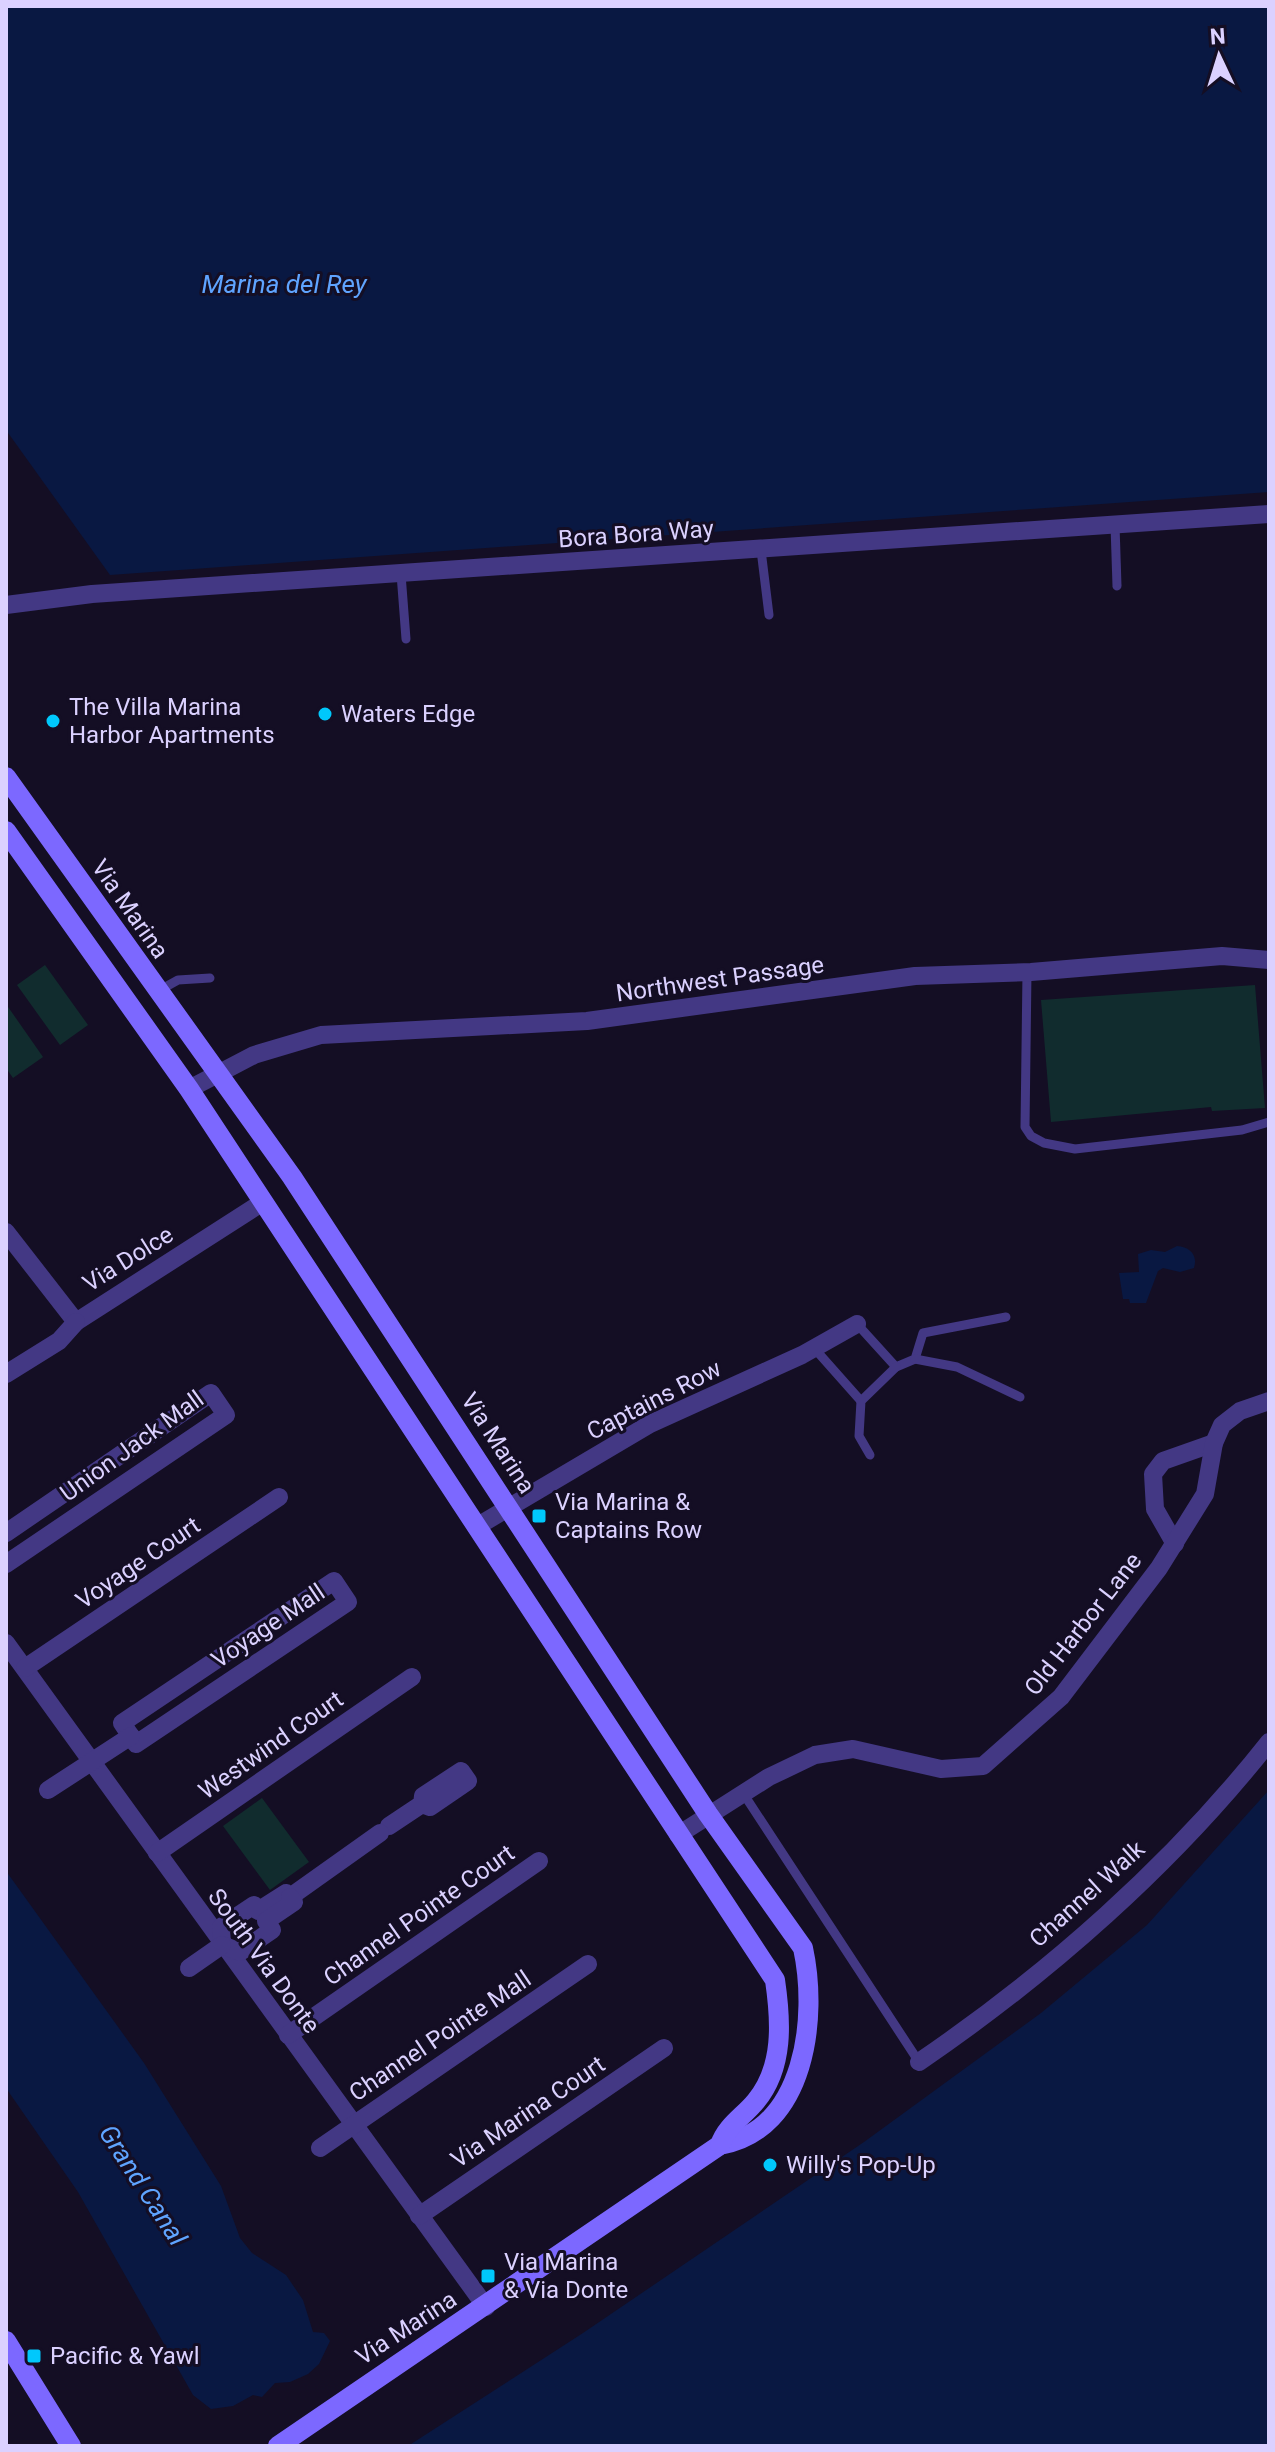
<svg xmlns="http://www.w3.org/2000/svg" width="1275" height="2452" font-family="Roboto,sans-serif">
  <rect width="100%" height="100%" fill="#140e24"/>
  <g fill="#112c2e">
    <polygon points="45,965 88,1025 60,1045 17,985"/>
    <polygon points="1255,985 1265,1108 1212,1111 1211,1107 1051,1122 1041,1000"/>
    <polygon points="6,1004 43,1057 13,1078 6,1068"/>
    <polygon points="262,1798 309,1862 270,1890 223,1826"/>
  </g>
  <g fill="#091842">
    <polygon points="1269,6 1269,492 110,575 6,430 6,7"/>
    <path d="M1177 1246C1190 1247 1198 1255 1194 1268L1180 1272 1163 1268 1158 1271 1146 1303H1130L1129 1299H1123L1119 1273 1139 1272 1138 1254 1151 1250 1165 1252Z"/>
    <polygon points="1269,1790 1269,2446 408,2446 583,2333 864,2142 1041,2013 1147,1925"/>
    <polygon points="6,1871 144,2063 221,2186 240,2238 252,2253 286,2275 303,2300 313,2332 324,2333 330,2341 319,2364 308,2374 290,2382 275,2383 262,2397 253,2395 233,2406 211,2409 193,2395 78,2192 6,2088"/>
  </g>
  <g fill="none" stroke-linecap="round" stroke-linejoin="round">
    <g stroke="#433884" stroke-width="9">
      <polyline points="1115,525 1117,586"/>
      <polyline points="761,550 769,615"/>
      <polyline points="401,574 406,639"/>
      <polyline points="1027,972 1025,1127 1031,1136 1044,1143 1075,1149 1242,1130 1269,1122"/>
      <polyline points="160,990 178,980 210,978"/>
      <polyline points="857,1324 896,1367 915,1359 923,1333 1006,1317"/>
      <polyline points="814,1348 861,1401"/>
      <polyline points="915,1359 957,1367 1020,1397"/>
      <polyline points="870,1455 859,1436 861,1401 896,1367"/>
      <polyline points="743,1793 919,2062"/>
    </g>
    <g stroke="#433884" stroke-width="18">
      <polyline points="6,605 92,594 1269,514"/>
      <polyline points="189,1089 254,1055 321,1035 587,1021 915,976 1031,972 1222,956 1269,960"/>
      <polyline points="6,1232 76,1322 263,1202"/>
      <polyline points="6,1374 59,1341 76,1322"/>
      <polyline points="476,1527 650,1424 802,1355 857,1324"/>
      <polyline points="6,1533 211,1393 226,1415 6,1564"/>
      <polyline points="1175,1544 1155,1509 1153,1474 1163,1461 1214,1443"/>
      <polygon points="334,1581 348,1602 136,1744 122,1723"/>
      <polyline points="6,1643 486,2307"/>
      <polyline points="25,1668 279,1497"/>
      <polyline points="48,1790 131,1736"/>
      <polyline points="389,1826 422,1804 423,1796 461,1771 468,1781 430,1807 422,1804"/>
      <polyline points="678,1835 769,1777 815,1755 853,1749 941,1769 983,1766 1061,1697 1159,1568 1205,1494 1214,1443 1222,1425 1240,1411 1269,1401"/>
      <polyline points="157,1853 412,1677"/>
      <polyline points="222,1945 221,1927 254,1905 258,1911 286,1893 290,1897 380,1833"/>
      <polyline points="222,1945 240,1952 272,1930 266,1921 294,1902 290,1897"/>
      <polyline points="189,1968 222,1945"/>
      <polyline points="288,2035 539,1861"/>
      <path d="M919 2062C1048 1974 1172 1865 1269 1742"/>
      <polyline points="320,2148 588,1964"/>
      <polyline points="419,2216 664,2048"/>
    </g>
    <g stroke="#7c68ff" stroke-width="20">
      <path d="M6 777 292 1177 708 1814 803 1948C818 2017 806 2130 720 2145L278 2446"/>
      <path d="M6 831 189 1089 775 1980C781 2021 784 2067 756 2101 743 2117 727 2125 720 2145"/>
      <polyline points="6,2341 71,2446"/>
    </g>
  </g>
  <g fill="#00c8fc" stroke="#140e24" stroke-width="3">
    <circle cx="325" cy="714" r="8"/>
    <circle cx="53" cy="721" r="8"/>
    <rect x="531" y="1508" width="16" height="16" rx="4"/>
    <circle cx="770" cy="2165" r="8"/>
    <rect x="480" y="2268" width="16" height="16" rx="4"/>
    <rect x="26" y="2348" width="16" height="16" rx="4"/>
  </g>
  <g text-anchor="middle" dominant-baseline="central" stroke-width="6" stroke-linejoin="round" paint-order="stroke">
    <g font-size="24" fill="#dbd1ff" stroke="#140e24">
      <text transform="translate(636 534) rotate(-4)">Bora Bora Way</text>
      <text transform="translate(130 909) rotate(55)">Via Marina</text>
      <text transform="translate(720 979) rotate(-8)">Northwest Passage</text>
      <text transform="translate(128 1259) rotate(-32)">Via Dolce</text>
      <text transform="translate(654 1400) rotate(-27)">Captains Row</text>
      <text transform="translate(498 1443) rotate(57)">Via Marina</text>
      <text transform="translate(132 1446) rotate(-36)">Union Jack Mall</text>
      <text transform="translate(138 1563) rotate(-34)">Voyage Court</text>
      <text transform="translate(1083 1624) rotate(-52)">Old Harbor Lane</text>
      <text transform="translate(268 1626) rotate(-34)">Voyage Mall</text>
      <text transform="translate(271 1745) rotate(-35)">Westwind Court</text>
      <text transform="translate(1087 1894) rotate(-42)">Channel Walk</text>
      <text transform="translate(419 1915) rotate(-35)">Channel Pointe Court</text>
      <text transform="translate(264 1961) rotate(54)">South Via Donte</text>
      <text transform="translate(440 2036) rotate(-34)">Channel Pointe Mall</text>
      <text transform="translate(528 2112) rotate(-34)">Via Marina Court</text>
      <text transform="translate(406 2328) rotate(-33)">Via Marina</text>
    </g>
    <g font-size="24" fill="#dbd1ff" stroke="#140e24" text-anchor="start">
      <text x="69" y="707">The Villa Marina<tspan x="69" dy="28">Harbor Apartments</tspan></text>
      <text x="341" y="714">Waters Edge</text>
      <text x="555" y="1502">Via Marina &amp;<tspan x="555" dy="28">Captains Row</tspan></text>
      <text x="786" y="2165">Willy's Pop-Up</text>
      <text x="504" y="2262">Via Marina<tspan x="504" dy="28">&amp; Via Donte</tspan></text>
      <text x="50" y="2356">Pacific &amp; Yawl</text>
    </g>
    <g font-size="26" font-style="italic" fill="#5fa4ff" stroke="#140e24">
      <text x="284" y="284">Marina del Rey</text>
      <text transform="translate(143 2185) rotate(57)">Grand Canal</text>
    </g>
  </g>
  <rect width="1275" height="2452" fill="none" stroke="#dbd1ff" stroke-width="16"/>
  <g transform="translate(1219 56) rotate(356)" stroke="#140e24" stroke-width="6" paint-order="stroke">
  <path d="M0-6L14 30L0 20L-14 30Z" fill="#dbd1ff"/>
  <text y="-12" font-size="22" font-weight="bold" text-anchor="middle" fill="#dbd1ff">N</text>
  </g>
</svg>
